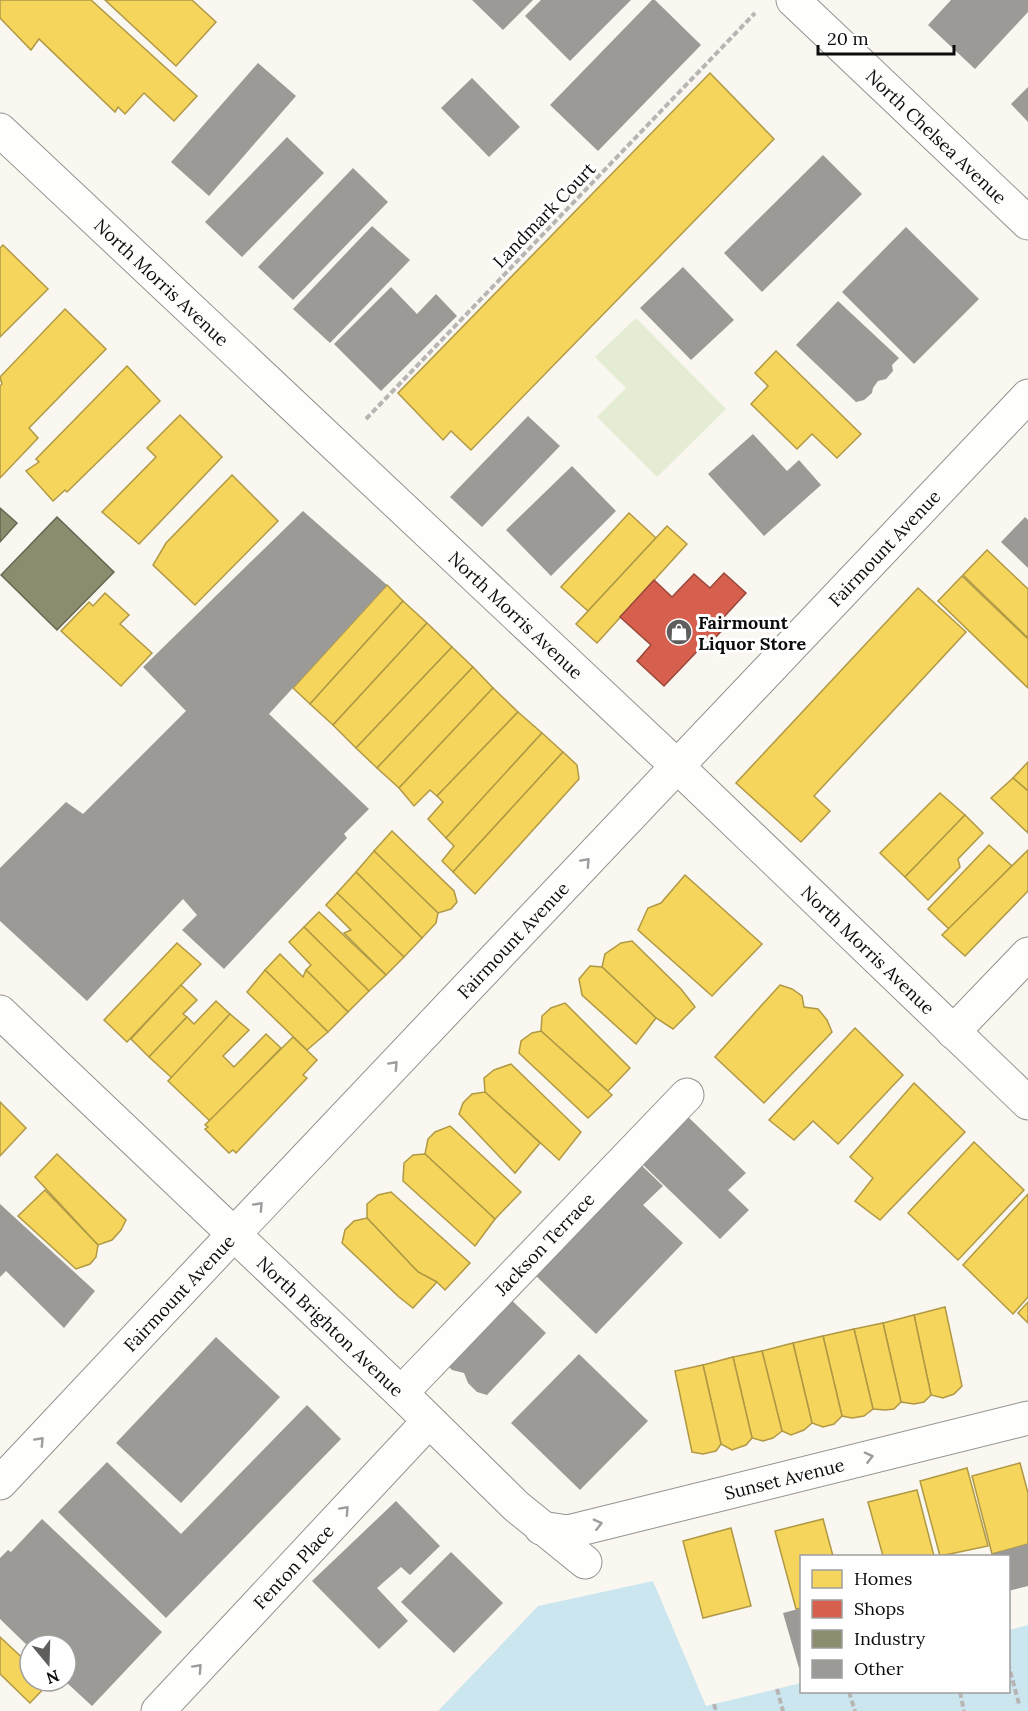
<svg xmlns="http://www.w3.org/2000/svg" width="1028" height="1711" font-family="Lora,serif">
  <rect width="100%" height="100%" fill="#faf7f0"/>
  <polygon fill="#e4ecd3" points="636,318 726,409 657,477 597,417 626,388 595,357"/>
  <polygon fill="#cce6ef" points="653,1581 706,1706 801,1683 802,1692 1008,1692 1009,1630 1028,1625 1028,1711 438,1711 538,1606"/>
  <g fill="#f6d55c" stroke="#b09944" stroke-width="1.5">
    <polygon points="0,0 91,0 197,96 174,121 144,93 125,114 118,107 115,112 39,39 31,50 0,18"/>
    <polygon points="105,0 192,0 216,22 176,66"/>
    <polygon points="710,73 774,139 471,450 451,431 443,440 398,393"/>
    <polygon points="3,245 48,289 0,337 0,248"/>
    <polygon points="65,309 106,349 29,428 38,438 0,478 0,386 2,384 0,377"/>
    <polygon points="776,351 861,434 837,458 812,434 797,449 751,404 768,386 755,373"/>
    <polygon points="127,366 160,401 67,492 65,490 53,501 26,471 39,462 36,459"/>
    <polygon points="180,415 222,457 139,544 102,512 156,457 147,448"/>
    <polygon points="232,475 278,521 195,605 153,565 166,543"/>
    <polygon points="629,513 656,538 588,611 561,587"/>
    <polygon points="667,526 687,544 597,643 576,624"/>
    <polygon points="987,550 1028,589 1028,638 963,575"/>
    <polygon points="962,576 1028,639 1028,688 938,601"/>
    <polygon points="387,585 403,601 310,704 293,688"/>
    <polygon points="918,588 966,632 814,796 830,811 801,842 736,783"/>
    <polygon points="105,593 129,615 120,624 152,653 121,686 61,631 89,602 93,606"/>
    <polygon points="403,601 427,623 333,725 310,704"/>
    <polygon points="427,623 452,647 356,748 333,725"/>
    <polygon points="452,647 473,667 377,768 356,748"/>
    <polygon points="473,667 493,688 399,788 377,768"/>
    <polygon points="493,688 518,712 437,796 430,790 414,806 399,788"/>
    <polygon points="518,712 542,733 446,838 428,819 443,802 437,796"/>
    <polygon points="542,733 563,752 453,872 442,861 454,846 446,838"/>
    <polygon points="563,752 577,765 579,779 475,894 453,872"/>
    <polygon points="1028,762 1028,791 1013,778"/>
    <polygon points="1013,778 1028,791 1028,833 991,798"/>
    <polygon points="940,793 965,815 905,877 880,853"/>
    <polygon points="965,815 983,833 958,859 960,867 928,900 905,877"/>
    <polygon points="392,831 454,891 457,902 451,909 438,913 374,851"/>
    <polygon points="989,845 1012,866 949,929 928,909"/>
    <polygon points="1028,850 1028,891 965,956 942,935"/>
    <polygon points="374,851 438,913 436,923 422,938 356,872"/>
    <polygon points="356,872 422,938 404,957 337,893"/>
    <polygon points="685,875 762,944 712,996 638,930 648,908 661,903"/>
    <polygon points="337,893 404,957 386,975 344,933 351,930 326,905"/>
    <polygon points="319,912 386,975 369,991 304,927"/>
    <polygon points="304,927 369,991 348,1012 306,970 311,965 289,942"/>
    <polygon points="632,941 681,989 695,1007 673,1029 656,1018 602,967 605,954 621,943"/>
    <polygon points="177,943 201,964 127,1042 104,1020"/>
    <polygon points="280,954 303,977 306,970 348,1012 328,1032 265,970"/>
    <polygon points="590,966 602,967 656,1018 636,1044 582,995 579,979"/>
    <polygon points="265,970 328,1032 307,1050 247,992"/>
    <polygon points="181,985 197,1000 183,1014 187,1017 149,1057 131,1039"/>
    <polygon points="780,985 792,989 802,996 804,1007 818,1009 827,1020 832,1032 764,1103 715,1057"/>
    <polygon points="216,1001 230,1014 172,1078 149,1057 187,1017 194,1024"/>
    <polygon points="565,1003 630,1068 608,1091 541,1031 542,1016 551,1008"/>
    <polygon points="230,1014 249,1030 223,1056 234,1067 266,1034 281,1048 210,1121 168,1081"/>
    <polygon points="855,1028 903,1075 838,1144 813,1121 794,1140 769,1120"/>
    <polygon points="541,1031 612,1095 588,1118 519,1053 521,1041 532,1033"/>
    <polygon points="293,1037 317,1060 303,1075 307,1078 236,1153 233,1150 229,1153 205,1129 208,1127 205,1125"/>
    <polygon points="511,1064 581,1132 559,1160 485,1092 484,1078 494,1070"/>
    <polygon points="914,1083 965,1132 880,1220 855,1201 873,1178 850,1157"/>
    <polygon points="485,1092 540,1143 515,1173 459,1114 463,1103 472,1094"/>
    <polygon points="0,1102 26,1128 0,1156"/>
    <polygon points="450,1126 521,1192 495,1219 425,1154 428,1139 435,1132"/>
    <polygon points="974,1142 1024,1190 958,1260 908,1213"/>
    <polygon points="57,1154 126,1220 121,1230 112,1240 98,1245 35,1177"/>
    <polygon points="425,1154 495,1219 475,1246 403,1181 404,1163 413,1155"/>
    <polygon points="45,1190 98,1245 96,1257 90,1264 76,1269 18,1216"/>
    <polygon points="391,1192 470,1263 445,1290 437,1282 418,1272 367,1218 367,1204 378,1195"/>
    <polygon points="1028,1194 1028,1297 1013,1314 963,1265"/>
    <polygon points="367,1218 418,1272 437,1282 413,1308 399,1297 342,1243 345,1230 354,1221"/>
    <polygon points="1028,1302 1028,1323 1018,1313"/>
    <polygon points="945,1307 962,1386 954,1394 943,1398 931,1395 914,1315"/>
    <polygon points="914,1315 931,1395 924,1402 914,1404 901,1402 883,1323"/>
    <polygon points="883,1323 901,1402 894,1409 885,1410 873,1409 854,1329"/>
    <polygon points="854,1329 873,1409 864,1416 852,1418 842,1416 823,1336"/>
    <polygon points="823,1336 842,1416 834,1424 823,1427 812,1423 793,1343"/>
    <polygon points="793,1343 812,1423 804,1430 791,1435 782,1431 762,1351"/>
    <polygon points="762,1351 782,1431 773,1438 763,1441 752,1438 733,1357"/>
    <polygon points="733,1357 752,1438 746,1445 732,1450 721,1444 703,1365"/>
    <polygon points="703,1365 721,1444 716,1451 703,1454 692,1452 675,1371"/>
    <polygon points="1020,1463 1028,1493 1028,1544 992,1554 972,1476"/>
    <polygon points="967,1468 988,1546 940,1556 920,1481"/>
    <polygon points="917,1490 934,1556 883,1556 868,1502"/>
    <polygon points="823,1519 833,1556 802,1556 802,1608 796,1609 775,1531"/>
    <polygon points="731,1528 751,1606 703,1618 683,1541"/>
    <polygon points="0,1637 30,1665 30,1681 47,1681 49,1683 30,1703 0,1674"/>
  </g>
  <polygon fill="#d6604d" stroke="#99473a" stroke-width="1.5" points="724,573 746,593 723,618 729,623 710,643 708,640 664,686 637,661 651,645 620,617 654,580 672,597 694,574 710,588"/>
  <g fill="#8c8c6e" stroke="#666651" stroke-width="1.5">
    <polygon points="0,508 17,523 0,542"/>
    <polygon points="57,517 114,572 57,630 1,575"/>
  </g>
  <g fill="#9c9a96">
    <polygon points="472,0 533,0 503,30"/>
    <polygon points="541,0 631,0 570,61 525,16"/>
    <polygon points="652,0 655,0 701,45 598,151 550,105"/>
    <polygon points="951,0 1028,0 1028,12 975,69 928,25"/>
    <polygon points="258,63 296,96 209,196 171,162"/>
    <polygon points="472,78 520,127 489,157 441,108"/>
    <polygon points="1028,87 1028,122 1011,104"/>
    <polygon points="287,137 324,173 242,257 205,222"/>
    <polygon points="823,155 862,194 762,292 724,253"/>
    <polygon points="353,168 388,202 293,300 258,267"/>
    <polygon points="372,226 410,260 330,343 293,309"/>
    <polygon points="906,227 979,299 914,364 842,292"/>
    <polygon points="683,267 734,320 691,360 640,308"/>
    <polygon points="391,287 417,314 436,294 457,316 381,391 334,344"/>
    <polygon points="838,301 899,358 892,365 893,371 886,379 878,381 873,388 872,393 864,400 856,402 796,345"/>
    <polygon points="528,416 560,446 482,527 450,497"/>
    <polygon points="753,434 787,471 799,460 821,485 764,536 708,474"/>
    <polygon points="572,466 616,511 551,576 506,530"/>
    <polygon points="303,511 387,585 269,714 369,809 344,834 347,838 224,969 182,930 197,915 183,899 87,1001 0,921 0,868 66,802 83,814 186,711 143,667"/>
    <polygon points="1025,517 1028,520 1028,568 1001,542"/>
    <polygon points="683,1112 746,1173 728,1190 749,1210 720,1239 637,1159"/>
    <polygon points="639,1163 663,1186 643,1205 683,1243 596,1334 532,1272"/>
    <polygon points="0,1204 95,1291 64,1328 6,1271 0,1277"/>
    <polygon points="501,1290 546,1333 487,1395 477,1392 468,1383 464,1373 452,1370 444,1362"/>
    <polygon points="216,1337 280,1397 181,1503 116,1443"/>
    <polygon points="579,1354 648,1421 580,1490 511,1423"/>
    <polygon points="307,1405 341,1439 166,1618 58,1512 107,1462 181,1534"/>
    <polygon points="396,1501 440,1546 410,1575 401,1567 377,1588 408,1621 379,1649 312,1581"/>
    <polygon points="42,1519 162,1632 92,1706 66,1682 66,1645 30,1645 30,1648 0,1619 0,1558 8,1550 11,1552"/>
    <polygon points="1028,1544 1028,1586 1008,1591 1008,1556 993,1556 992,1554"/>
    <polygon points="451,1552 503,1603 454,1653 401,1602"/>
    <polygon points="802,1608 802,1667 799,1668 783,1613"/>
  </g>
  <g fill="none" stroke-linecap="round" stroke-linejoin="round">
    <defs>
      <g id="minor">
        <path id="s1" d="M793 0 1028 223"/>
        <path id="s2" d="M0 130 677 766 1028 1103"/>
        <path id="s3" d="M0 1012 401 1393 516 1506 585 1562"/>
        <polyline points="953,1032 1028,954"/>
        <path id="s4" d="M401 1393 687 1095"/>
        <path id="s5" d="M0 1483 234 1234 1028 396"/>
        <path id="s6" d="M541 1528 568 1532 1028 1418"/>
        <path id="s7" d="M158 1711 429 1421"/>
      </g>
    </defs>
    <use href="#minor" stroke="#93928f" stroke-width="35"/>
    <g stroke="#b7b6b5" stroke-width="4" stroke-dasharray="6 3" stroke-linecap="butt">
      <polyline points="366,419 755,13"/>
      <polyline points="1008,1663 1019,1704"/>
      <polyline points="777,1689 783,1711"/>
      <polyline points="849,1692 855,1711"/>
      <polyline points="960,1692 964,1711"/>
      <polyline points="714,1704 716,1711"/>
    </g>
    <use href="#minor" stroke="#fefefd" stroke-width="33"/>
  </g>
  <defs><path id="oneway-chevron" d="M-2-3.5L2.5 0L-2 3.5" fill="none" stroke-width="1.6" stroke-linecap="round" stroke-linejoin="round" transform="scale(1.5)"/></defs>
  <g stroke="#9d9d9d">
    <use href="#oneway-chevron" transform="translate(586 862) rotate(-47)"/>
    <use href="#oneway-chevron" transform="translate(394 1065) rotate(-47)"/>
    <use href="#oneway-chevron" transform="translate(259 1206) rotate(-47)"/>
    <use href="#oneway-chevron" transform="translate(40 1441) rotate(-47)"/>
    <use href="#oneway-chevron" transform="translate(869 1457) rotate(-14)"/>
    <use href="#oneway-chevron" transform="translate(345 1510) rotate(-47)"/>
    <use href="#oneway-chevron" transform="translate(598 1524) rotate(-14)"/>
    <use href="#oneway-chevron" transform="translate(198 1668) rotate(-47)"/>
  </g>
  <defs>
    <symbol id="shop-disc" viewBox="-11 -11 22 22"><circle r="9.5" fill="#5f5e5c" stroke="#fff"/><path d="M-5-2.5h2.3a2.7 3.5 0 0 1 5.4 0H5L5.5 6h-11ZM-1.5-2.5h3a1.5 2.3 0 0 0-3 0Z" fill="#fff"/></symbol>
  </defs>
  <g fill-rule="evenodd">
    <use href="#shop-disc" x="664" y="617" width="30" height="30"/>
  </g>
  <g text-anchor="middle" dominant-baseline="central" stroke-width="6" stroke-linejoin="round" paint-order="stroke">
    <g font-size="18" fill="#0c0c0c" stroke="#fff">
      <text stroke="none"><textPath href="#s1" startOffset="198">North Chelsea Avenue</textPath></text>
      <text transform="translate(544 215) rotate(-46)">Landmark Court</text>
      <text stroke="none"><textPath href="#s2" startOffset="222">North Morris Avenue</textPath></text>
      <text stroke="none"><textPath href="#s5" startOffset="1287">Fairmount Avenue</textPath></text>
      <text stroke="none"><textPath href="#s2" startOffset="708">North Morris Avenue</textPath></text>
      <text stroke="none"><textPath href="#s5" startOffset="747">Fairmount Avenue</textPath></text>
      <text stroke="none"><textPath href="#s2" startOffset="1194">North Morris Avenue</textPath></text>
      <text stroke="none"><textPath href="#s4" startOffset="207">Jackson Terrace</textPath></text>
      <text stroke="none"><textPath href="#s5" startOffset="261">Fairmount Avenue</textPath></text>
      <text stroke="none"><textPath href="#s3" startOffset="456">North Brighton Avenue</textPath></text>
      <text stroke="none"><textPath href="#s6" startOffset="250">Sunset Avenue</textPath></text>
      <text stroke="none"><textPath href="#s7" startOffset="198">Fenton Place</textPath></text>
    </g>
    <g font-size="18" font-weight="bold" fill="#0c0c0c" stroke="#fff" text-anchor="start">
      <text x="698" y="622">Fairmount<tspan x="698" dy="21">Liquor Store</tspan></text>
    </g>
  </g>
  <rect x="800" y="1555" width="210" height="138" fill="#ffffff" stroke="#9e9e9e" stroke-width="1.5"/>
  <rect x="812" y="1570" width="30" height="18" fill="#f6d55c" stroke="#9e9e9e" stroke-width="1.5"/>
  <text x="854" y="1585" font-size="18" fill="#0c0c0c">Homes</text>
  <rect x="812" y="1600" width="30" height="18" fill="#d6604d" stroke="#9e9e9e" stroke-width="1.5"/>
  <text x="854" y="1615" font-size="18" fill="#0c0c0c">Shops</text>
  <rect x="812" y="1630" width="30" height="18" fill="#8c8c6e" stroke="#9e9e9e" stroke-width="1.5"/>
  <text x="854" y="1645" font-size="18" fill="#0c0c0c">Industry</text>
  <rect x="812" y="1660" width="30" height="18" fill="#9c9a96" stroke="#9e9e9e" stroke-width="1.5"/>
  <text x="854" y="1675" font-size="18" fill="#0c0c0c">Other</text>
  <g transform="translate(48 1663) rotate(161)"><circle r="28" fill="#ffffff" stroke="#9e9e9e" stroke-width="1.5"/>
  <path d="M0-4.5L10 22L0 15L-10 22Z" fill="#5f5e5c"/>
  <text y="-9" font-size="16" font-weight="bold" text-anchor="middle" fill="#0c0c0c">N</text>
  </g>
  <path d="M818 45v9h136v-9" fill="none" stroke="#0c0c0c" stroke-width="3"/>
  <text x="827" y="45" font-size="18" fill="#0c0c0c" stroke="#ffffff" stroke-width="4.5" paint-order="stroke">20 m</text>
</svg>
